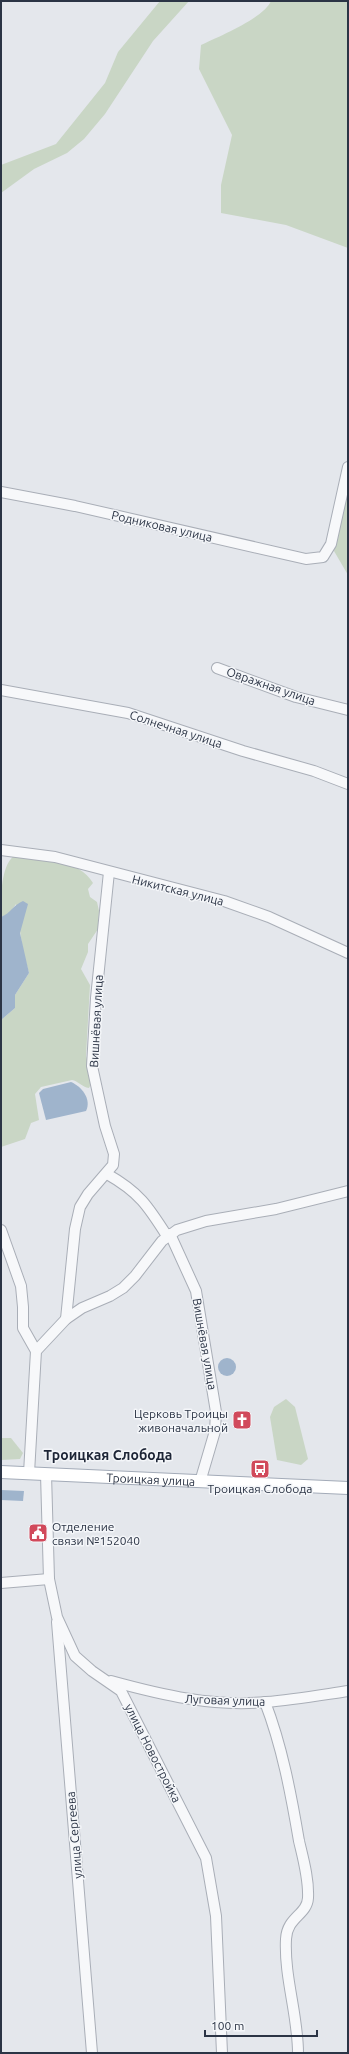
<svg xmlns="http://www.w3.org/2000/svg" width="349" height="2054" font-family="Ubuntu,sans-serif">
  <rect width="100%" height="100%" fill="#e4e7ec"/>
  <g fill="#c9d6c5">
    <polygon points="160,1 189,1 153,41 105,114 84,139 67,153 34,169 1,193 1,165 56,144 105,83 118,52"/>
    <path d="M271 1H348V248L286 225 221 213V185L232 135 199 69 201 45C218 37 264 18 271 1Z"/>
    <polygon points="348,493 348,575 334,551 336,536"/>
    <path d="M16 854C41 859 79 859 93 883L88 889 90 897 97 902 99 911 98 929 88 944V952L81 969 90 985 86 1056 92 1082 89 1088C82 1087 78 1081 72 1080L41 1087 35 1094 39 1120 31 1123 25 1139 1 1147V1020L15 1008V995L29 973 23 951 16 904 9 914 1 917C1 897 0 865 16 854Z"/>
    <polygon points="286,1399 295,1407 308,1459 301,1465 277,1460 270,1417 274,1407"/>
    <polygon points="1,1438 11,1438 23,1453 20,1459 1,1460"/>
  </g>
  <g fill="#9fb4cc">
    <path d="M23 901 28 904 20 933 29 973 15 995V1008L1 1020V917C11 913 13 905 23 901Z"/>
    <path d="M71 1082C81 1086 92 1099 86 1111L46 1120 39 1093 43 1089Z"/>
    <circle cx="227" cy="1367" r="9"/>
    <polygon points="1,1490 24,1491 23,1501 1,1500"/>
  </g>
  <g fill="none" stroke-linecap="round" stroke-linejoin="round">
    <defs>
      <g id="minor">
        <polyline points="1,492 75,506 306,559 323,557 331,544 348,467"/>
        <polyline points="217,668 296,697 348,710"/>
        <polyline points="1,690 128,713 243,751 314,771 348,784"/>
        <polyline points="1,850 55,857 224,901 269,917 348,953"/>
        <path d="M107 1174C139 1192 148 1206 167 1236"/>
        <polyline points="1,1230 21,1286 23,1307 23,1328 36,1351"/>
        <polyline points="170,1234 196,1291 216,1412 215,1431 200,1482"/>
        <polyline points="66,1319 75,1229 80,1207 88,1194 113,1165 114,1154 105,1126 92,1066 96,998 109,872"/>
        <polyline points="29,1473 36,1351 66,1319 82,1308 110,1296 123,1288 135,1276 162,1241 177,1230 206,1221 276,1209 348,1191"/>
        <polyline points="46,1474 49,1579 57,1617 75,1656 92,1671 121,1691 206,1858 216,1916 222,2053"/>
        <polyline points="1,1583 49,1579"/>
        <polyline points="57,1622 92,2053"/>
        <path d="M111 1681C162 1695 213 1707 266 1702 293 1700 321 1695 348 1691"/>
        <path d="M265 1702C282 1746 291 1794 299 1841 303 1858 309 1879 308 1898 307 1915 287 1917 286 1939 284 1977 298 2015 298 2053"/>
      </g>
      <g id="major">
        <path id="s1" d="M1 1472 348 1488"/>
      </g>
    </defs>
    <use href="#minor" stroke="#a9aeb7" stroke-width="12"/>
    <use href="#major" stroke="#a3abb8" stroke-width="14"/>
    <use href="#minor" stroke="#f7f8fa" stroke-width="10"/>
    <use href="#major" stroke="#fff" stroke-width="12"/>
  </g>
  <defs>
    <symbol id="church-square" viewBox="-11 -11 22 22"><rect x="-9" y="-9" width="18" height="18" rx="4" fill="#d1495b" stroke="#f4f6f9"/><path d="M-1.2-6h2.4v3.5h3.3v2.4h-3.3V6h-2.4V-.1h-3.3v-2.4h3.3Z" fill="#fff"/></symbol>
    <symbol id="bus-square" viewBox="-11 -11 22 22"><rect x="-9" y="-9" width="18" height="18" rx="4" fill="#d1495b" stroke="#f4f6f9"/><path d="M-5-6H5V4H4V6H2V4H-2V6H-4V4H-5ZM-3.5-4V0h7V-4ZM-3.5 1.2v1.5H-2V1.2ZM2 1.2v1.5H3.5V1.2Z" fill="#fff"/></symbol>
    <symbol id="civic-square" viewBox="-11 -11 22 22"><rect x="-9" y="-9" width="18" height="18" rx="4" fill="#d1495b" stroke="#f4f6f9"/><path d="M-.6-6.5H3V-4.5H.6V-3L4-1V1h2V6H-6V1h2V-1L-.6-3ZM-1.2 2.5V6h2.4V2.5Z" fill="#fff"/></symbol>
  </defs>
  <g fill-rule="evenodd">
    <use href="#church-square" x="231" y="1409" width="22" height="22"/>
    <use href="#bus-square" x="249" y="1458" width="22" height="22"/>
    <use href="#civic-square" x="27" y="1522" width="22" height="22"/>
  </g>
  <g text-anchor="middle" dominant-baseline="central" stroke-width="3" stroke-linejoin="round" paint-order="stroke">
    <g font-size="12" fill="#2b3445" stroke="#f4f6f9">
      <text transform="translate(162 526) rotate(13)">Родниковая улица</text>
      <text transform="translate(271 686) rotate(19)">Овражная улица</text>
      <text transform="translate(176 729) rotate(18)">Солнечная улица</text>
      <text transform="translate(178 890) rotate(14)">Никитская улица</text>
      <text transform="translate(96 1021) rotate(-87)">Вишнёвая улица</text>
      <text transform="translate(205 1344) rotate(80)">Вишнёвая улица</text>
      <text stroke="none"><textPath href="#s1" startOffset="150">Троицкая улица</textPath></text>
      <text transform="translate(225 1700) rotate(2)">Луговая улица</text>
      <text transform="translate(153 1753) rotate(63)">улица Новостройка</text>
      <text transform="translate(74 1835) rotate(-95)">улица Сергеева</text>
    </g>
    <g font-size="12" fill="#2b3445" stroke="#f4f6f9" text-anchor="end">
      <text x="228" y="1413">Церковь Троицы<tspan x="228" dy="14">живоначальной</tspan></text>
      <text x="260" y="1488" text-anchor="middle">Троицкая Слобода</text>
      <text x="52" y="1526" text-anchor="start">Отделение<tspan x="52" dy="14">связи №152040</tspan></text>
    </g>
    <g font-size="14" font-weight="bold" fill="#1d2536" stroke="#f4f6f9">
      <text x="108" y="1455">Троицкая Слобода</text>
    </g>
  </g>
  <rect width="349" height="2054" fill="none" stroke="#2b3445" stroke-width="4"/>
  <path d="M205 2030v6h112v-6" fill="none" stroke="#2b3445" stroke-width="2"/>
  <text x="211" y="2030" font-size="12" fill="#2b3445" stroke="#f4f6f9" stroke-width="3" paint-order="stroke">100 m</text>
</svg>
